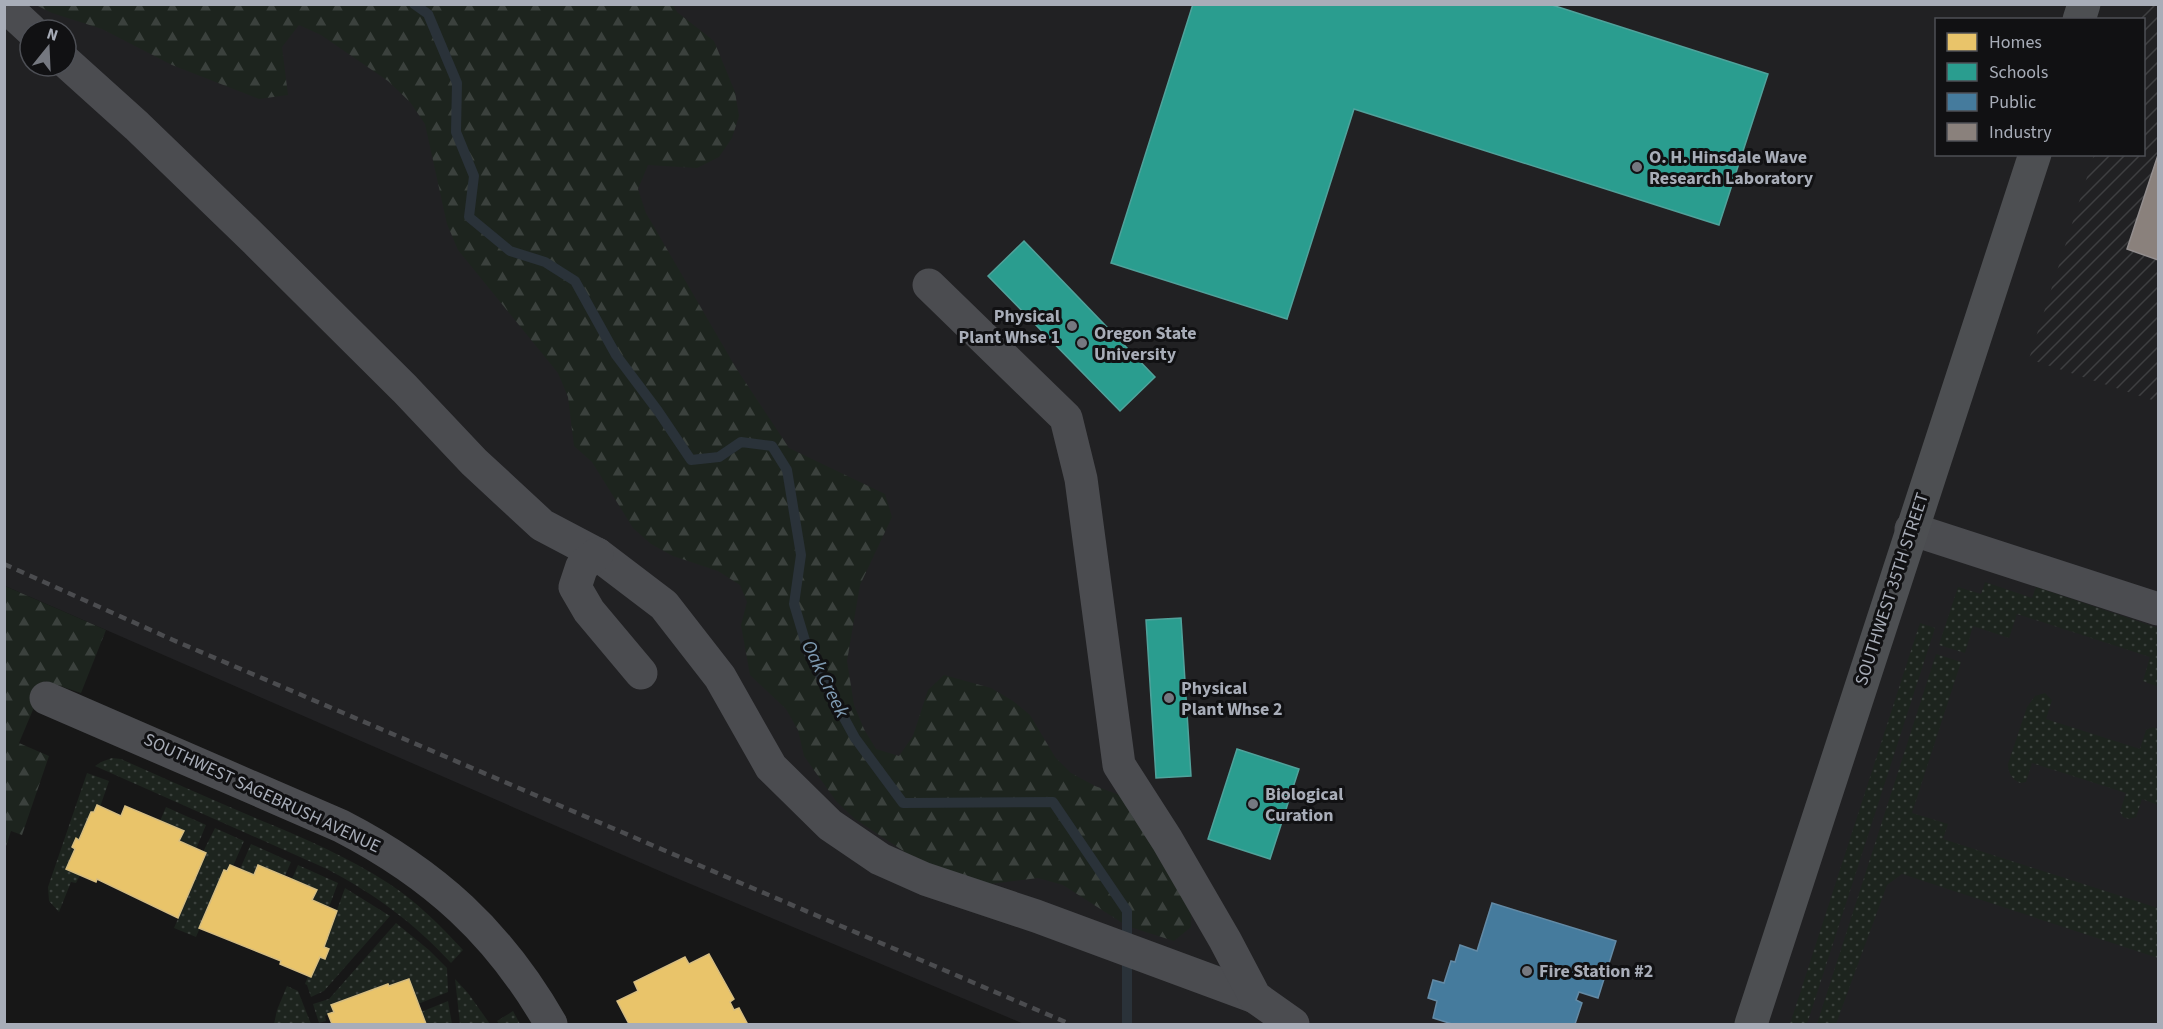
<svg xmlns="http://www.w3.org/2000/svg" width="2163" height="1029" font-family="'Source Sans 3',sans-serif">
  <defs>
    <pattern id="industrial-furrows" width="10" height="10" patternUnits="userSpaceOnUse" patternTransform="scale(1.5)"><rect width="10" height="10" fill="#212123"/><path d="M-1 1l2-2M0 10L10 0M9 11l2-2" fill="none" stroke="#3e3f41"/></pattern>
    <pattern id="grass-dots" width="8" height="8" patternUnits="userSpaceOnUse" patternTransform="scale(1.5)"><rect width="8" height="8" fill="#1d241e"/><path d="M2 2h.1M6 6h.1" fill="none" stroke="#3b413d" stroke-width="1.8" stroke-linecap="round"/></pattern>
    <pattern id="forest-firs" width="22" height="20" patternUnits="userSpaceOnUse" patternTransform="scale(1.5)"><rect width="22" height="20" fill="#1d241e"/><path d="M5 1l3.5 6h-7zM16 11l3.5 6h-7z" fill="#3b413d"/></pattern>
  </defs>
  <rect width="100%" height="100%" fill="#171717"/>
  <path fill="#212123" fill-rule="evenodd" d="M5 5H2158V1024H1024L669 875 5 586ZM1936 20H2144V154H1936ZM30 30H66V66H30Z"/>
  <polygon fill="url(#industrial-furrows)" points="2142,5 2158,5 2158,402 2029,359 2094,155 2144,154 2144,20 2138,19"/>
  <g fill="url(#grass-dots)">
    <polygon points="1985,582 2032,598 2036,587 2158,628 2158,684 2156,686 2143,681 2150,657 2017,614 2009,638 1973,626 1965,653 1939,645 1958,587 1981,594"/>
    <polygon points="1920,623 1935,628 1807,1024 1790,1024"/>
    <polygon points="1936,654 1961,662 1912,813 1948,824 1943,839 2158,908 2158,958 1902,874 1887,885 1836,1024 1817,1024"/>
    <path d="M2045 693 2052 700 2046 719 2140 749 2146 730 2153 727 2158 729 2157 754 2158 755V805L2142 799 2136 817 2129 819 2123 817 2120 812 2126 793 2032 763 2026 782 2020 783C2012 779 2008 773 2008 764L2027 707 2035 696Z"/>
    <path d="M112 758 121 759C167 780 214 800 260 820 304 838 348 857 388 883 416 901 440 925 463 950L451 963C413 922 376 895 327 869L95 766 101 762Z"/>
    <polygon points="87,773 109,781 100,807 94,812 91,812 79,840 76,839 72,847 75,849 66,869 80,875 76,883 71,882 59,912 49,901 48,887"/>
    <polygon points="166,807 206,825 196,849 179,841 184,831 160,821"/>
    <polygon points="215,828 244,841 233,866 230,865 227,871 224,871 196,937 174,928 206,854 203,852"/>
    <polygon points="251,844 291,862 285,876 259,865 254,875 240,869"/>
    <polygon points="298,865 338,883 329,907 312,900 316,889 292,879"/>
    <polygon points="345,888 390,916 324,991 311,997 307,985 305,984 308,976 311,977 335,920 334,918"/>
    <polygon points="396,923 429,950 447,968 448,992 418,1004 388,984 332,1004 334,1012 325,1016 326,1021 319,1023 313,1004 329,999"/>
    <polygon points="455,979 468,993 490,1024 460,1024"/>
    <polygon points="287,986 298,991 311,1024 274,1024 277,1010"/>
    <polygon points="448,1001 452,1024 426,1024 421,1012"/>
    <polygon points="513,1011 520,1024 499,1024 497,1021"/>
  </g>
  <g fill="url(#forest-firs)">
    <polygon points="36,5 673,5 677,12 714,41 735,92 739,116 732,138 719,157 697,168 648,165 638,189 646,213 736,368 789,448 885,494 892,517 860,585 847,661 854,705 864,729 876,749 899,756 913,736 928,690 944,675 991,688 1013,701 1030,715 1055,757 1071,773 1095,786 1136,801 1191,880 1191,927 1174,941 1127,926 1063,885 1038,878 990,884 917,860 855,819 836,801 804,756 798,730 786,709 750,675 741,625 747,602 740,585 718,571 673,556 651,544 633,528 592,462 574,446 568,397 558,373 458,250 447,224 425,124 410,102 388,81 321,35 299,25 282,47 288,95 259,99 172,65 102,29 52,13"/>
    <polygon points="5,586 106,630 81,693 45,681 19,743 49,756 22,835 11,831 5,849"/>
  </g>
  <g fill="#e9c46a" stroke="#d6bd81" stroke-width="1.5">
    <polygon points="97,805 121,816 125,806 184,831 179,841 206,853 178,918 97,879 96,882 66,869 75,849 72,847 76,838 79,840 91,812 94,812"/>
    <polygon points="230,865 254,875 258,865 289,878 317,890 312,900 337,911 324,947 329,949 325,959 320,957 311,977 280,964 281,961 199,928 224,870 227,871"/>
    <polygon points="709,954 734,999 730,1002 734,1010 739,1008 747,1023 745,1024 629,1024 617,1001 638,991 634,982 685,957 689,964"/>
    <polygon points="409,979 426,1024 332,1024 328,1014 334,1012 331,1005 388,984 389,986"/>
  </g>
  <g fill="#2a9d8f" stroke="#50a29b" stroke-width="1.5">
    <polygon points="1193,4 1549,4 1768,74 1719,225 1354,109 1287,319 1111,263"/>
    <polygon points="1024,241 1155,377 1120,411 988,276"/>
    <polygon points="1181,618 1191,776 1156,778 1146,620"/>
    <polygon points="1237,749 1299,769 1270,859 1208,839"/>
  </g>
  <polygon fill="#457b9d" stroke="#638aa5" stroke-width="1.5" points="1492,903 1616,941 1598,998 1579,992 1576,1000 1582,1003 1575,1024 1452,1024 1433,1018 1437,1001 1428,998 1433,980 1444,983 1451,961 1455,962 1460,945 1477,951"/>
  <polygon fill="#8a817c" stroke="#938e8e" stroke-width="1.5" points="2158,155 2158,260 2127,249"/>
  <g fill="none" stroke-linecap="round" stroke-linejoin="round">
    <polyline stroke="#2a3239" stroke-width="10" points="414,4 428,14 457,83 456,132 474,176 469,217 510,251 545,262 575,281 616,355 658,411 691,460 719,457 741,442 772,446 787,470 801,555 794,604 809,654 855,738 903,803 1053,802 1127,911 1127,1024"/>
    <g stroke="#4b4c50" stroke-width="33">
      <polyline points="4,5 31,30"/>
      <polyline points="66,62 137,126 256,241 405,389 474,462 542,525 597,554 664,605 720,677 771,767 830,825 880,859 925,879 1036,916 1255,997"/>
      <polyline points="929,285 1066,418 1081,479 1119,765 1167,840 1225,940 1255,997 1293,1024"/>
      <polyline points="1911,529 2158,609"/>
      <polyline points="597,554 582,566 575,587 589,611 641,673"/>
      <path d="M46 698 341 826C434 874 499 933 551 1024"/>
    </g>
    <g stroke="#4d4f52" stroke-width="33">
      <polyline points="2079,20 2084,4"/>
      <polyline points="1751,1024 2035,154"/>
    </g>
    <polyline stroke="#4b4c4f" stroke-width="4.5" stroke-dasharray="8 6" stroke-linecap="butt" points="4,564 173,640 1070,1024"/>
  </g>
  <g fill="#757880" stroke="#111113" stroke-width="2">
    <circle cx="1637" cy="167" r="6"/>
    <circle cx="1072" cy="326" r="6"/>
    <circle cx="1082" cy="343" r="6"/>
    <circle cx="1169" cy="698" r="6"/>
    <circle cx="1253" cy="804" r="6"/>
    <circle cx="1527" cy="971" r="6"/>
  </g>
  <g text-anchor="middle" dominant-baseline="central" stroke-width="6" stroke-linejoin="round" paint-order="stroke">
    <g font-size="18" font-weight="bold" fill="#a8adb8" stroke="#111113" text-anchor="start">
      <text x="1649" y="157">O. H. Hinsdale Wave<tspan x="1649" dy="21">Research Laboratory</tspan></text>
      <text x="1060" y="316" text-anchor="end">Physical<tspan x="1060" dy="21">Plant Whse 1</tspan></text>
      <text x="1094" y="333">Oregon State<tspan x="1094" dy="21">University</tspan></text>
      <text x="1181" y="688">Physical<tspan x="1181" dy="21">Plant Whse 2</tspan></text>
      <text x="1265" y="794">Biological<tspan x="1265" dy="21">Curation</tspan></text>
      <text x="1539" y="971">Fire Station #2</text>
    </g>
    <g font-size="18" fill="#a8adb8" stroke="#111113">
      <text transform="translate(1892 589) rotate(-72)">SOUTHWEST 35TH STREET</text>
      <text transform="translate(262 793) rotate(25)">SOUTHWEST SAGEBRUSH AVENUE</text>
    </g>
    <g font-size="20" font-style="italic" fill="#7f9bb3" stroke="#111113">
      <text transform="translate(825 679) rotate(64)">Oak Creek</text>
    </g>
  </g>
  <rect width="2163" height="1029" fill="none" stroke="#a8adb8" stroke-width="12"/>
  <rect x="1935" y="18" width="210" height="138" fill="#111113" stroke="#4d4f55" stroke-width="1.5"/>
  <rect x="1947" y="33" width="30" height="18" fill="#e9c46a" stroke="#4d4f55" stroke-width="1.5"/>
  <text x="1989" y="48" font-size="18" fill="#a8adb8">Homes</text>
  <rect x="1947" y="63" width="30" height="18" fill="#2a9d8f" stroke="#4d4f55" stroke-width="1.5"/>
  <text x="1989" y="78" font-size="18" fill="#a8adb8">Schools</text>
  <rect x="1947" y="93" width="30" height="18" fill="#457b9d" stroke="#4d4f55" stroke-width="1.5"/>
  <text x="1989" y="108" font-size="18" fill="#a8adb8">Public</text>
  <rect x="1947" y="123" width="30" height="18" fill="#8a817c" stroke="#4d4f55" stroke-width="1.5"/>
  <text x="1989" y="138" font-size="18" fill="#a8adb8">Industry</text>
  <g transform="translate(48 48) rotate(18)"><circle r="28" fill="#111113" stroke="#4d4f55" stroke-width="1.5"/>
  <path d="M0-4.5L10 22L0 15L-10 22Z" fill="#757880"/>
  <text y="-9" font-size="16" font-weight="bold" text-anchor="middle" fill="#a8adb8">N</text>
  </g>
</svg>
